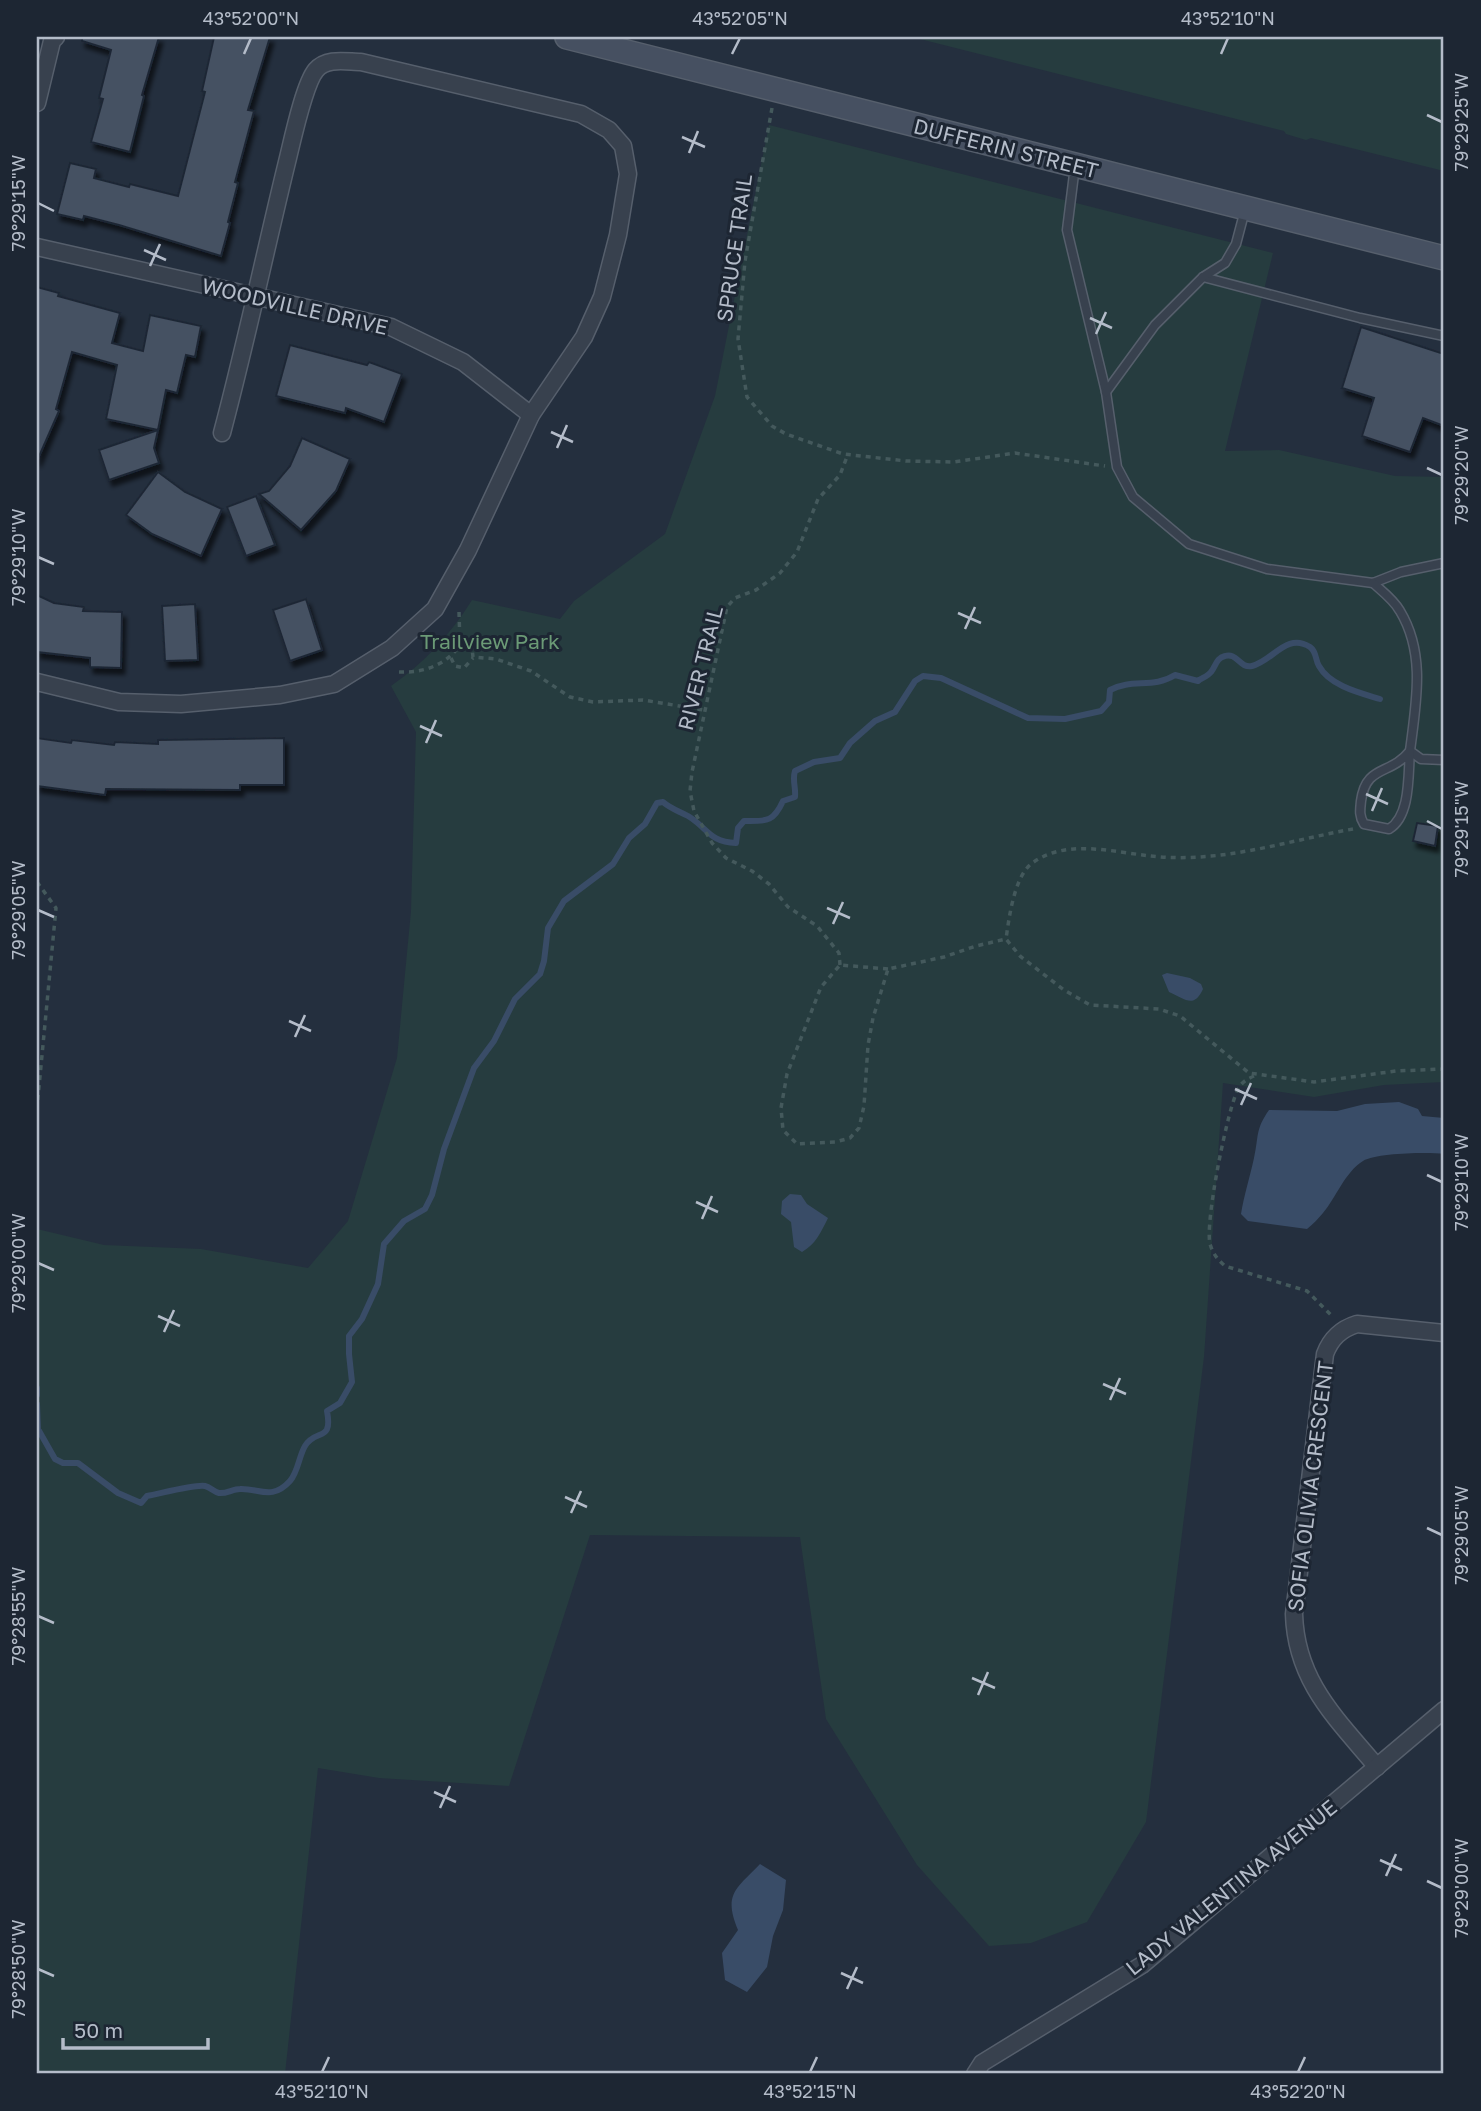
<svg xmlns="http://www.w3.org/2000/svg" width="1481" height="2111" font-family="'Golos Text',sans-serif">
  <defs>
    <filter id="shadow"><feDropShadow dx="3.5" dy="6" stdDeviation="2" flood-color="#0009"/></filter>
  </defs>
  <rect width="100%" height="100%" fill="#242f3e"/>
  <g fill="#263c3f">
    <polygon points="912,37 1444,37 1444,171 1311,138 1306,140 1286,134 1284,131"/>
    <path d="M769 125 1273 253 1225 451 1279 450 1395 476 1444 477V1082L1384 1085 1314 1097 1223 1083 1204 1357 1146 1822 1087 1922 1031 1943 989 1946 917 1865 826 1719 800 1537 590 1535 509 1786 379 1778 318 1768 285 2074H37V1229L104 1245 201 1249 308 1268 348 1221 397 1058 411 911 416 732 391 686C424 663 451 634 472 600L560 619 574 601 665 534 715 396Z"/>
  </g>
  <g fill="#394c67">
    <path d="M1167 973 1190 978 1201 984 1203 989C1194 1009 1185 999 1169 992L1162 975Z"/>
    <path d="M1399 1102 1418 1109 1422 1116 1444 1118V1154C1428 1152 1377 1153 1363 1161 1345 1172 1336 1198 1323 1213 1318 1219 1313 1224 1307 1229L1248 1221 1241 1214C1244 1195 1250 1177 1254 1158 1259 1136 1255 1130 1269 1110L1337 1111 1365 1104Z"/>
    <path d="M790 1194 801 1195 807 1204 828 1218C821 1232 816 1244 802 1252L794 1247 791 1222 781 1214 782 1201Z"/>
    <path d="M760 1864 786 1880 783 1910 773 1936 767 1967 747 1992 725 1980 722 1953 738 1930C723 1894 736 1889 760 1864Z"/>
  </g>
  <g fill="none" stroke-linecap="round" stroke-linejoin="round">
    <g stroke="#394c67" stroke-width="6">
      <polyline points="37,1388 37,1395"/>
      <path d="M37 1404 38 1429 55 1459 63 1463H78L118 1493 141 1503 147 1496C159 1494 195 1484 205 1486 210 1487 214 1492 219 1493 226 1494 233 1489 240 1489 259 1488 272 1501 290 1481 298 1472 299 1456 305 1446 316 1428 333 1443 327 1411L340 1403 352 1382 349 1354V1336L362 1319 378 1284 384 1244 404 1221 425 1209 432 1195 444 1149 474 1068 494 1041 515 999 540 974 544 961 548 928 564 901 613 864 629 838 645 824 657 803 663 802C671 809 679 811 688 816 708 828 709 842 736 843L738 828 744 821C766 821 773 823 783 801L795 797C796 787 792 780 795 771L814 762 840 758 850 743 875 721 895 712 915 681 923 676 941 678 1028 718 1065 719 1101 711 1109 702 1110 690C1132 678 1153 689 1175 675L1198 681C1202 678 1208 676 1211 672 1216 666 1216 658 1225 656 1237 652 1240 669 1252 666 1273 661 1286 632 1310 647 1317 652 1315 660 1319 666 1330 686 1360 693 1380 699"/>
    </g>
  </g>
  <g fill="#455162" stroke="#1f2835" stroke-width="2" filter="url(#shadow)">
    <polygon points="82,37 159,37 142,95 144,96 130,152 91,142 103,99 99,98 111,50 82,41"/>
    <polygon points="214,37 270,37 248,110 254,111 235,182 238,183 228,222 230,223 221,256 119,225 84,216 83,220 57,214 70,163 96,169 94,178 129,187 130,184 178,196 205,92 202,91"/>
    <polygon points="37,287 59,293 58,296 120,313 112,343 143,351 150,315 201,326 195,357 186,355 177,393 166,390 158,430 106,419 117,365 72,352 56,409 59,411 37,461"/>
    <polygon points="1361,327 1444,354 1444,426 1423,418 1410,452 1362,436 1374,398 1342,388"/>
    <polygon points="290,345 367,365 369,362 402,374 384,422 346,408 345,413 276,396"/>
    <polygon points="158,430 154,448 159,463 109,480 99,450"/>
    <polygon points="302,438 350,459 336,491 301,530 259,494 269,491 290,466"/>
    <polygon points="158,472 185,492 222,509 201,556 152,534 126,515"/>
    <polygon points="256,496 275,545 246,556 227,507"/>
    <polygon points="37,595 54,603 84,607 83,611 122,612 121,668 90,667 90,658 37,652"/>
    <polygon points="306,599 322,650 290,661 273,610"/>
    <polygon points="195,604 198,660 165,661 162,606"/>
    <polygon points="37,738 71,743 72,740 114,745 115,742 158,744 158,740 284,738 284,785 240,785 240,790 106,789 105,795 37,786"/>
    <polygon points="1417,823 1438,826 1435,846 1413,841"/>
  </g>
  <g fill="none" stroke-linecap="round" stroke-linejoin="round">
    <defs>
      <g id="lane">
        <polyline points="1075,166 1067,230 1106,392 1117,467 1133,497 1189,544 1267,569 1373,583 1401,572 1444,563"/>
        <polyline points="1203,277 1360,318 1444,336"/>
        <polyline points="1106,392 1155,325 1203,277 1225,263 1236,244 1245,210"/>
        <path d="M1373 583C1382 591 1394 600 1400 611 1426 654 1416 703 1410 751L1421 759 1444 760"/>
        <path d="M1410 751C1408 774 1411 816 1389 829L1364 824C1359 816 1360 810 1361 801 1366 764 1390 776 1410 751Z"/>
      </g>
      <g id="street">
        <polyline points="37,103 52,41 56,37"/>
        <polyline points="37,247 391,327 463,362 531,415"/>
        <path d="M37 682 119 702 181 704 280 695 334 684 392 648 435 609 468 550 531 415 584 337 602 297 618 235 628 174 623 146 609 130 581 114 361 62C347 62 327 57 316 70 304 84 292 142 287 162 265 252 246 343 222 433"/>
        <path d="M1377 1767C1337 1719 1296 1682 1294 1614L1325 1354C1331 1338 1341 1329 1357 1324L1444 1333"/>
        <polyline points="975,2074 982,2063 1142,1965 1444,1710"/>
      </g>
      <polyline id="secondary" points="567,37 1444,258"/>
    </defs>
    <use href="#lane" stroke="#565f6c" stroke-width="11"/>
    <use href="#street" stroke="#565f6c" stroke-width="19"/>
    <use href="#secondary" stroke="#565f6c" stroke-width="26"/>
    <g stroke="#44595c" stroke-width="3.5" stroke-dasharray="5 5" stroke-linecap="butt">
      <polyline points="772,108 745,261 738,339 747,397 772,426 786,434 843,454 906,461 954,462 1015,453 1105,466"/>
      <polyline points="459,612 460,645 472,648 473,657 496,659 531,671 570,697 593,702 643,700 704,710"/>
      <polyline points="451,658 455,666 464,668 473,658"/>
      <path d="M399 672C424 673 446 665 460 645"/>
      <path d="M1353 829C1286 841 1220 864 1151 856 1112 852 1065 838 1031 864 1014 878 1009 918 1006 939L1020 956 1064 990 1090 1005 1159 1009 1180 1016 1249 1073 1314 1082 1396 1071 1444 1069"/>
      <polyline points="37,882 56,908 37,1108"/>
      <polyline points="840,965 839,953 817,926 788,907 769,884 752,871 726,858 712,843 694,811 690,791 692,772 727,607 735,598 756,590 780,573 797,552 818,499 840,475 848,454"/>
      <polyline points="888,969 840,965 821,987 787,1074 781,1108 783,1130 797,1144 835,1142 850,1138 859,1128 864,1106 868,1045 873,1018 888,969 944,957 976,946 1006,939"/>
      <path d="M1254 1076C1245 1080 1239 1084 1236 1094 1226 1118 1205 1222 1210 1244 1213 1254 1218 1260 1225 1266L1307 1291 1332 1316"/>
    </g>
    <use href="#lane" stroke="#38414e" stroke-width="8"/>
    <use href="#street" stroke="#38414e" stroke-width="16"/>
    <use href="#secondary" stroke="#465061" stroke-width="23"/>
  </g>
  <path fill="none" stroke="#b4bcc9" stroke-width="2.5" d="M244 54 251 38M732 54 740 38M1221 54 1228 38M1427 115 1442 122M682 137 705 147M689 153 698 131M38 203 54 211M144 250 166 260M150 266 160 244M1090 318 1112 328M1096 334 1106 312M551 432 573 442M557 448 567 425M1427 468 1442 475M38 557 54 564M958 613 981 623M965 629 975 607M420 726 442 736M426 743 436 720M1366 794 1388 804M1372 811 1382 788M1427 821 1442 829M827 908 850 918M38 910 54 917M833 924 843 902M289 1021 311 1031M295 1037 305 1015M1235 1089 1257 1099M1241 1105 1251 1083M1427 1175 1442 1182M696 1202 718 1212M702 1219 712 1196M38 1263 54 1270M158 1316 180 1326M164 1332 174 1310M1103 1384 1126 1394M1110 1400 1120 1378M565 1497 587 1507M571 1513 581 1491M1427 1528 1442 1535M38 1616 54 1623M972 1678 995 1688M978 1695 988 1672M434 1792 456 1802M440 1808 450 1786M1380 1860 1402 1870M1386 1876 1396 1854M1427 1881 1442 1888M38 1969 54 1976M841 1973 863 1983M847 1989 857 1967M322 2072 329 2057M810 2072 817 2057M1298 2072 1305 2057"/>
  <g text-anchor="middle" dominant-baseline="central" stroke-width="6" stroke-linejoin="round" paint-order="stroke">
    <g font-size="21" fill="#b4bcc9" stroke="#1d2633">
      <text transform="translate(1006 148) rotate(14)">DUFFERIN STREET</text>
      <text transform="translate(734 248) rotate(-82)">SPRUCE TRAIL</text>
      <text transform="translate(295 306) rotate(13)">WOODVILLE DRIVE</text>
      <text transform="translate(700 668) rotate(-76)">RIVER TRAIL</text>
      <text transform="translate(1310 1486) rotate(-83)">SOFIA OLIVIA CRESCENT</text>
      <text transform="translate(1231 1887) rotate(-39)">LADY VALENTINA AVENUE</text>
    </g>
    <g font-size="21" fill="#6b9a76" stroke="#1d2633">
      <text x="490" y="641">Trailview Park</text>
    </g>
  </g>
  <rect width="1481" height="2111" fill="none" stroke="#1d2633" stroke-width="77"/>
  <path d="M63 2038v10h145v-10" fill="none" stroke="#b4bcc9" stroke-width="3.5"/>
  <text x="74" y="2038" font-size="21" fill="#b4bcc9" stroke="#1d2633" stroke-width="5" paint-order="stroke">50 m</text>
  <rect x="38" y="38" width="1404" height="2034" fill="none" stroke="#b4bcc9" stroke-width="2.5"/>
  <g font-size="18" text-anchor="middle" fill="#b4bcc9">
    <text x="251" y="25">43°52'00"N</text>
    <text x="740" y="25">43°52'05"N</text>
    <text x="1228" y="25">43°52'10"N</text>
    <text transform="translate(1462 122) rotate(-90)" y="6">79°29'25"W</text>
    <text transform="translate(19 203) rotate(-90)" y="6">79°29'15"W</text>
    <text transform="translate(1462 475) rotate(-90)" y="6">79°29'20"W</text>
    <text transform="translate(19 557) rotate(-90)" y="6">79°29'10"W</text>
    <text transform="translate(1462 829) rotate(-90)" y="6">79°29'15"W</text>
    <text transform="translate(19 910) rotate(-90)" y="6">79°29'05"W</text>
    <text transform="translate(1462 1182) rotate(-90)" y="6">79°29'10"W</text>
    <text transform="translate(19 1263) rotate(-90)" y="6">79°29'00"W</text>
    <text transform="translate(1462 1535) rotate(-90)" y="6">79°29'05"W</text>
    <text transform="translate(19 1616) rotate(-90)" y="6">79°28'55"W</text>
    <text transform="translate(1462 1888) rotate(-90)" y="6">79°29'00"W</text>
    <text transform="translate(19 1969) rotate(-90)" y="6">79°28'50"W</text>
    <text x="322" y="2098">43°52'10"N</text>
    <text x="810" y="2098">43°52'15"N</text>
    <text x="1298" y="2098">43°52'20"N</text>
  </g>
</svg>
